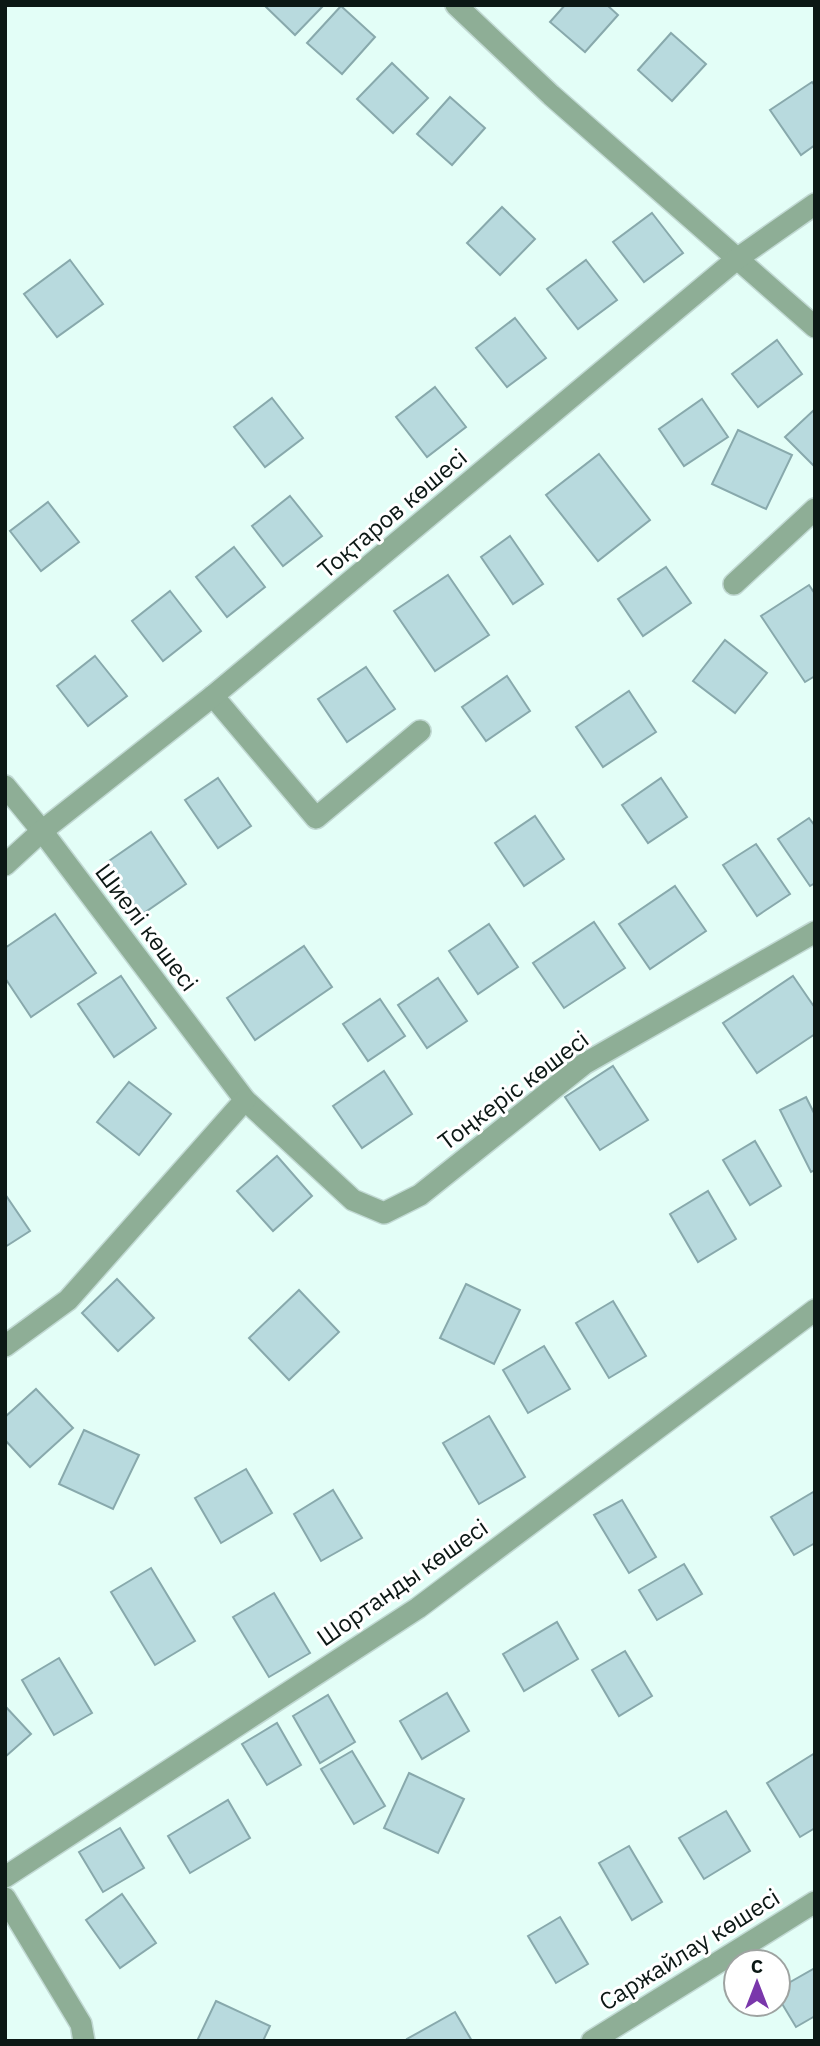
<svg xmlns="http://www.w3.org/2000/svg" width="820" height="2046" font-family="'IBM Plex Sans',sans-serif">
  <rect width="100%" height="100%" fill="#e3fef7"/>
  <g fill="#b8dade" stroke="#88a9ac" stroke-width="2">
    <polygon points="264,5 324,5 295,35"/>
    <polygon points="565,5 607,5 618,15 585,52 550,22"/>
    <polygon points="341,6 375,37 342,74 307,43"/>
    <polygon points="671,33 706,64 672,101 638,70"/>
    <polygon points="392,63 428,98 393,133 357,99"/>
    <polygon points="812,82 815,86 815,145 801,155 770,110"/>
    <polygon points="450,97 485,128 452,165 417,134"/>
    <polygon points="502,207 535,239 500,275 467,243"/>
    <polygon points="652,213 683,253 644,282 613,242"/>
    <polygon points="70,260 103,304 57,337 24,294"/>
    <polygon points="586,260 617,300 578,329 547,289"/>
    <polygon points="515,318 546,358 507,387 476,348"/>
    <polygon points="777,340 802,374 758,407 732,374"/>
    <polygon points="435,387 466,427 427,457 396,417"/>
    <polygon points="272,398 303,438 265,467 234,427"/>
    <polygon points="702,399 728,437 684,466 659,429"/>
    <polygon points="815,409 815,467 785,437"/>
    <polygon points="738,430 792,455 766,509 712,484"/>
    <polygon points="599,454 650,520 598,561 546,495"/>
    <polygon points="290,496 322,536 283,566 252,526"/>
    <polygon points="48,502 79,542 41,571 10,531"/>
    <polygon points="510,536 543,584 513,604 481,557"/>
    <polygon points="234,547 265,587 227,617 196,577"/>
    <polygon points="666,567 691,603 643,636 618,599"/>
    <polygon points="448,575 489,635 435,671 394,611"/>
    <polygon points="809,585 815,594 815,676 805,682 761,616"/>
    <polygon points="170,591 201,631 163,661 132,621"/>
    <polygon points="725,640 767,673 735,713 693,681"/>
    <polygon points="95,656 127,696 88,726 57,686"/>
    <polygon points="366,667 395,709 347,742 318,699"/>
    <polygon points="507,676 530,711 486,741 462,707"/>
    <polygon points="629,691 656,732 603,767 576,727"/>
    <polygon points="218,778 251,826 218,848 185,800"/>
    <polygon points="661,778 687,817 648,843 622,805"/>
    <polygon points="535,816 564,859 524,886 495,843"/>
    <polygon points="809,818 815,826 815,883 810,886 778,839"/>
    <polygon points="151,832 186,884 141,915 106,863"/>
    <polygon points="756,844 790,894 757,916 723,865"/>
    <polygon points="675,886 706,931 650,969 619,924"/>
    <polygon points="55,914 96,973 31,1017 5,978 5,948"/>
    <polygon points="594,922 625,968 564,1008 533,963"/>
    <polygon points="489,924 518,967 478,994 449,951"/>
    <polygon points="304,946 332,987 255,1040 227,998"/>
    <polygon points="121,976 156,1028 114,1057 78,1004"/>
    <polygon points="793,976 815,1008 815,1034 757,1073 723,1023"/>
    <polygon points="438,978 467,1021 427,1048 398,1005"/>
    <polygon points="380,999 405,1036 368,1061 343,1024"/>
    <polygon points="613,1066 648,1120 600,1150 565,1097"/>
    <polygon points="384,1071 412,1114 362,1148 333,1106"/>
    <polygon points="129,1082 171,1114 139,1155 97,1122"/>
    <polygon points="806,1097 815,1115 815,1170 811,1172 780,1110"/>
    <polygon points="755,1141 781,1186 750,1205 723,1160"/>
    <polygon points="277,1156 312,1196 273,1231 237,1191"/>
    <polygon points="708,1191 736,1239 698,1262 670,1214"/>
    <polygon points="5,1194 30,1231 5,1247"/>
    <polygon points="117,1279 154,1318 118,1351 82,1313"/>
    <polygon points="466,1284 520,1310 494,1364 440,1338"/>
    <polygon points="299,1290 339,1332 289,1380 249,1338"/>
    <polygon points="613,1301 646,1356 609,1378 576,1323"/>
    <polygon points="544,1346 570,1389 528,1413 503,1370"/>
    <polygon points="36,1389 73,1428 30,1467 5,1440 5,1417"/>
    <polygon points="489,1416 525,1477 479,1504 443,1443"/>
    <polygon points="84,1430 139,1455 113,1509 59,1484"/>
    <polygon points="246,1469 272,1513 221,1543 195,1498"/>
    <polygon points="333,1490 362,1538 321,1561 294,1514"/>
    <polygon points="815,1491 815,1543 794,1555 771,1517"/>
    <polygon points="622,1500 656,1557 629,1573 594,1515"/>
    <polygon points="684,1564 702,1594 657,1620 639,1590"/>
    <polygon points="151,1568 195,1641 155,1665 111,1592"/>
    <polygon points="274,1593 310,1653 269,1677 233,1617"/>
    <polygon points="557,1622 578,1659 524,1691 503,1654"/>
    <polygon points="625,1651 652,1696 619,1716 592,1670"/>
    <polygon points="59,1658 92,1713 54,1735 22,1680"/>
    <polygon points="447,1693 469,1731 422,1759 400,1721"/>
    <polygon points="328,1695 355,1742 320,1763 293,1716"/>
    <polygon points="5,1706 31,1734 5,1757"/>
    <polygon points="277,1723 301,1765 267,1785 242,1744"/>
    <polygon points="352,1751 385,1806 354,1824 321,1769"/>
    <polygon points="815,1753 815,1828 800,1837 767,1783"/>
    <polygon points="409,1773 464,1799 438,1853 384,1828"/>
    <polygon points="228,1800 250,1838 190,1873 168,1836"/>
    <polygon points="726,1811 750,1851 704,1879 679,1838"/>
    <polygon points="120,1828 144,1868 103,1892 79,1852"/>
    <polygon points="629,1846 662,1902 632,1920 599,1863"/>
    <polygon points="122,1894 156,1943 120,1968 86,1920"/>
    <polygon points="560,1917 588,1964 556,1983 528,1936"/>
    <polygon points="815,1968 815,2016 796,2027 778,1997 778,1989"/>
    <polygon points="216,2001 270,2026 263,2041 197,2041"/>
    <polygon points="455,2012 472,2041 408,2041 407,2039"/>
  </g>
  <g fill="none" stroke-linecap="round" stroke-linejoin="round">
    <defs>
      <g id="minor">
        <polyline points="456,5 551,95 815,327"/>
        <polyline points="734,584 815,509"/>
        <polyline points="213,696 316,818 420,731"/>
        <polyline points="5,786 42,831 245,1100 353,1200 384,1213 420,1195 584,1064 815,932"/>
        <polyline points="5,865 42,831 213,696 738,258 815,204"/>
        <polyline points="5,1346 68,1300 245,1100"/>
        <polyline points="5,1877 418,1608 815,1310"/>
        <polyline points="5,1898 81,2024 84,2041"/>
        <polyline points="592,2041 815,1902"/>
      </g>
    </defs>
    <use href="#minor" stroke="#c1d9d3" stroke-width="24"/>
    <use href="#minor" stroke="#8eae96" stroke-width="21"/>
  </g>
  <g text-anchor="middle" dominant-baseline="central" stroke-width="6" stroke-linejoin="round" paint-order="stroke">
    <g font-size="24" fill="#0c1815" stroke="#fff">
      <text transform="translate(392 513) rotate(-40)">Тоқтаров көшесі</text>
      <text transform="translate(147 927) rotate(53)">Шиелі көшесі</text>
      <text transform="translate(513 1090) rotate(-37)">Тоңкерiс көшесі</text>
      <text transform="translate(402 1582) rotate(-35)">Шортанды көшесі</text>
      <text transform="translate(689 1949) rotate(-32)">Саржайлау көшесі</text>
    </g>
  </g>
  <rect width="820" height="2046" fill="none" stroke="#0c1815" stroke-width="14"/>
  <g transform="translate(757 1983)"><circle r="33" fill="#ffffff" stroke="#9ea3a1" stroke-width="2"/>
  <path d="M0-5L12 26L0 18L-12 26Z" fill="#7a37ab"/>
  <text y="-10" font-size="19" font-weight="bold" text-anchor="middle" fill="#0c1815">С</text>
  </g>
</svg>
